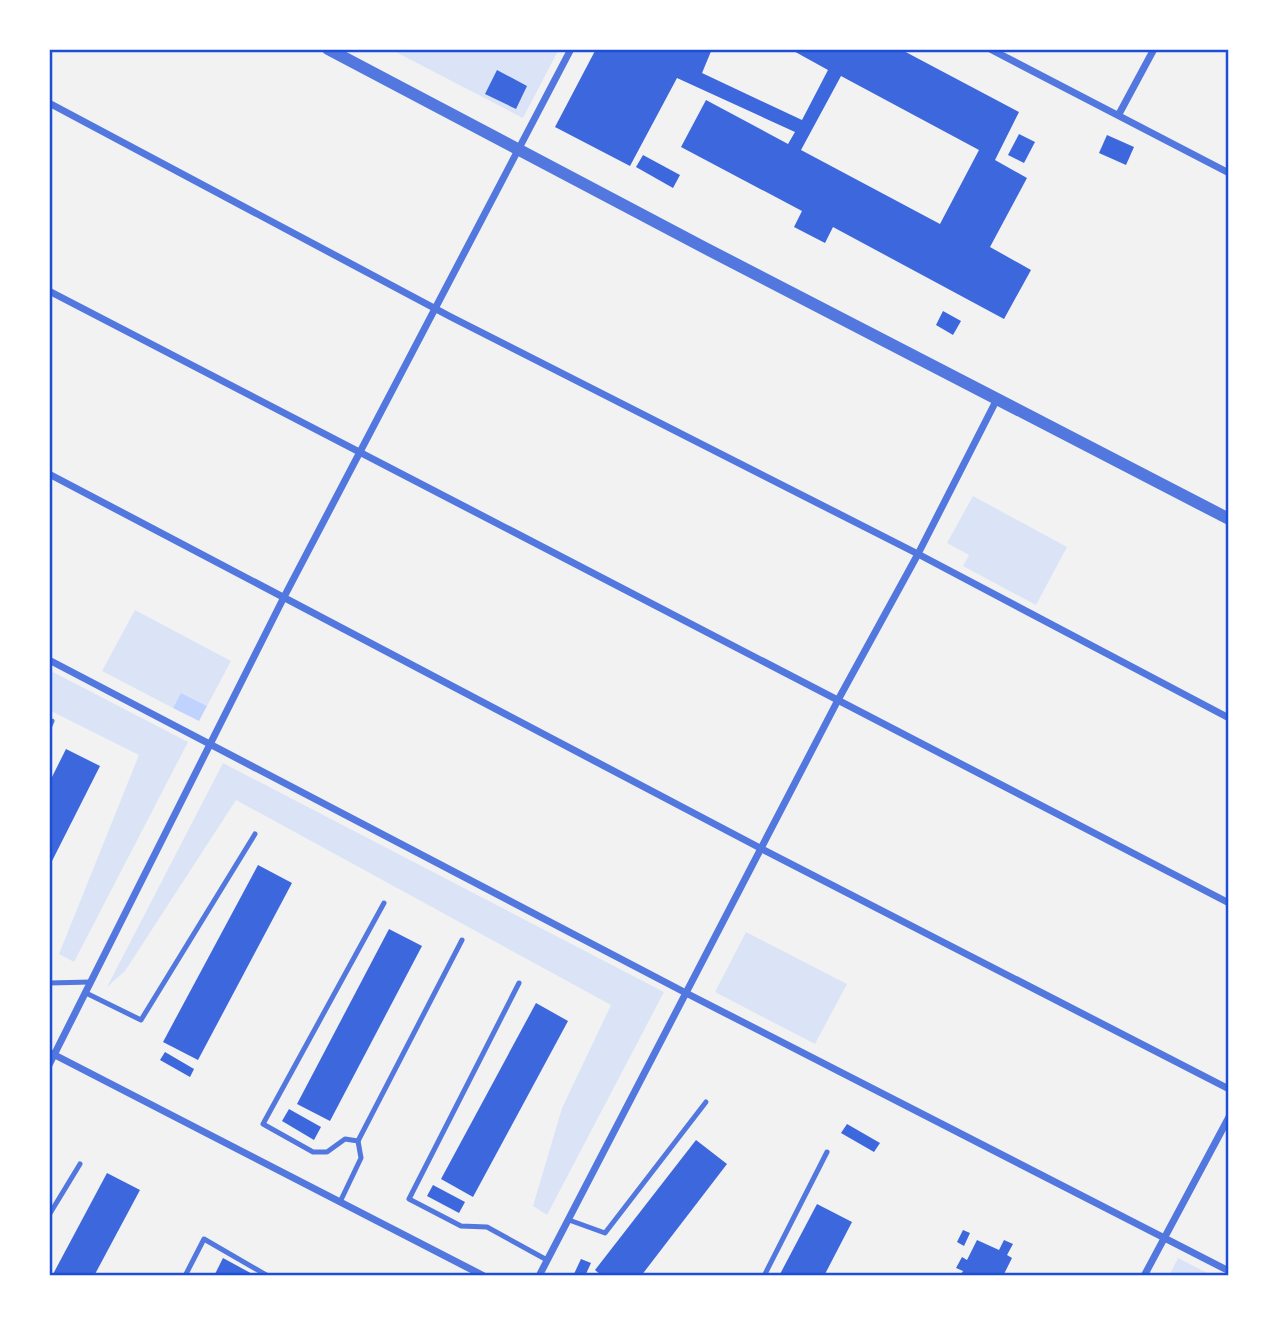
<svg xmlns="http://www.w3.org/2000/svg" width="1278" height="1325" viewBox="0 0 1278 1325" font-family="'IBM Plex Serif',serif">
	<rect width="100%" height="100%" fill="#f2f2f2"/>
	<g fill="#dbe4f7">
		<polygon points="390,49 559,49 523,118"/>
		<polygon points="973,496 1067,547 1036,605 963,566 969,555 947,543"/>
		<polygon points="135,610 231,661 207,706 181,693 173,708 102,671"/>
		<polygon points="49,670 188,742 74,962 59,954 139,755 49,710"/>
		<polygon points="223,763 664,992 547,1215 533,1206 562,1108 611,1005 236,800 125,971 107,987"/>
		<polygon points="746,932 847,984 815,1044 715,992"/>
		<polygon points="1178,1258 1213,1276 1169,1276"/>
	</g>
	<polygon fill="#bfd3fe" points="181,693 207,706 199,721 173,708"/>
	<g fill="#3d67dc" fill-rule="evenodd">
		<path d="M596 49H712L702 73 802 120 828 70 790 49H900L1019 112 995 160 1027 178 990 247 1031 270 1004 319 833 227 825 243 794 227 802 211 681 147 706 100 788 144 795 132 677 78 630 166 555 127ZM841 76 979 150 940 224 801 150Z"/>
		<polygon points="497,70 527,86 516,109 485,94"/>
		<polygon points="1019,134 1035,142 1024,163 1008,155"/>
		<polygon points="1107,135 1134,147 1126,165 1099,153"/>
		<polygon points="643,155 680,175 673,188 636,167"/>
		<polygon points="943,311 961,321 953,335 936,325"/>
		<polygon points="66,749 100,766 49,867 49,783"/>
		<polygon points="258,865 292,883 198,1060 163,1042"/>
		<polygon points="389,929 422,946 330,1121 297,1104"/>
		<polygon points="536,1003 568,1021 473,1197 441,1179"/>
		<polygon points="165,1052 194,1069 190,1077 160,1060"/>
		<polygon points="289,1109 321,1127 314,1140 282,1121"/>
		<polygon points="847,1124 880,1143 874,1152 841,1133"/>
		<polygon points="696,1140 727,1164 641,1276 602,1276 595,1270"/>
		<polygon points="107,1173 140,1190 94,1276 52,1276"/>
		<polygon points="433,1185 465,1202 459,1213 427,1196"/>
		<polygon points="817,1204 852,1222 824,1276 779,1276"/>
		<polygon points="963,1230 970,1233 964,1246 957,1242"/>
		<polygon points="977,1240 999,1250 1004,1240 1013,1244 1007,1255 1012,1258 1003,1276 960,1276 963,1271 956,1268 962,1257 967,1260"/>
		<polygon points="223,1258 256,1276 214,1276"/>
		<polygon points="581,1259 591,1263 585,1276 573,1276"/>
	</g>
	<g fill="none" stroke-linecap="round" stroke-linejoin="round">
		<g stroke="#5277de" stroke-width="5">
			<polyline points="49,728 52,721"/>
			<polyline points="49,983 91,982"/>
			<polyline points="519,983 409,1199 461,1226 487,1227 547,1260"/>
			<polyline points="86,993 141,1020 255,834"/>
			<polyline points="358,1141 462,940"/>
			<polyline points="340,1202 361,1158 358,1141 345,1139 327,1152 313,1152 263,1124 384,903"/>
			<polyline points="49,1215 80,1164"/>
			<polyline points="569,1220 605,1233 706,1102"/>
			<polyline points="185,1276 204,1239 268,1276"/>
			<polyline points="764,1276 827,1152"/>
		</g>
		<g stroke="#5277de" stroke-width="7">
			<polyline points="990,49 1229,173"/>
			<polyline points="49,103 451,317 918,554 1229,718"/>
			<polyline points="1119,114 1154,49"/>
			<polyline points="49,291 1229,903"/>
			<polyline points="49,474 762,849 1229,1089"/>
			<polyline points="49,660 686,993 1229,1271"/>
			<polyline points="49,1052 484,1276"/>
			<polyline points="49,1065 284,597 571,49"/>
			<polyline points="539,1276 838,700 918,554 997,399"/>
			<polyline points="1144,1276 1229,1117"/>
		</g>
		<polyline stroke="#5277de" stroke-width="12" points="328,49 705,248 1229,519"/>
	</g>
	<rect width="1278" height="1325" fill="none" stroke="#ffffff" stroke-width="102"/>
	<rect x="51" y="51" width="1176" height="1223" fill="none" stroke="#1d4ed8" stroke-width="2.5"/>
</svg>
